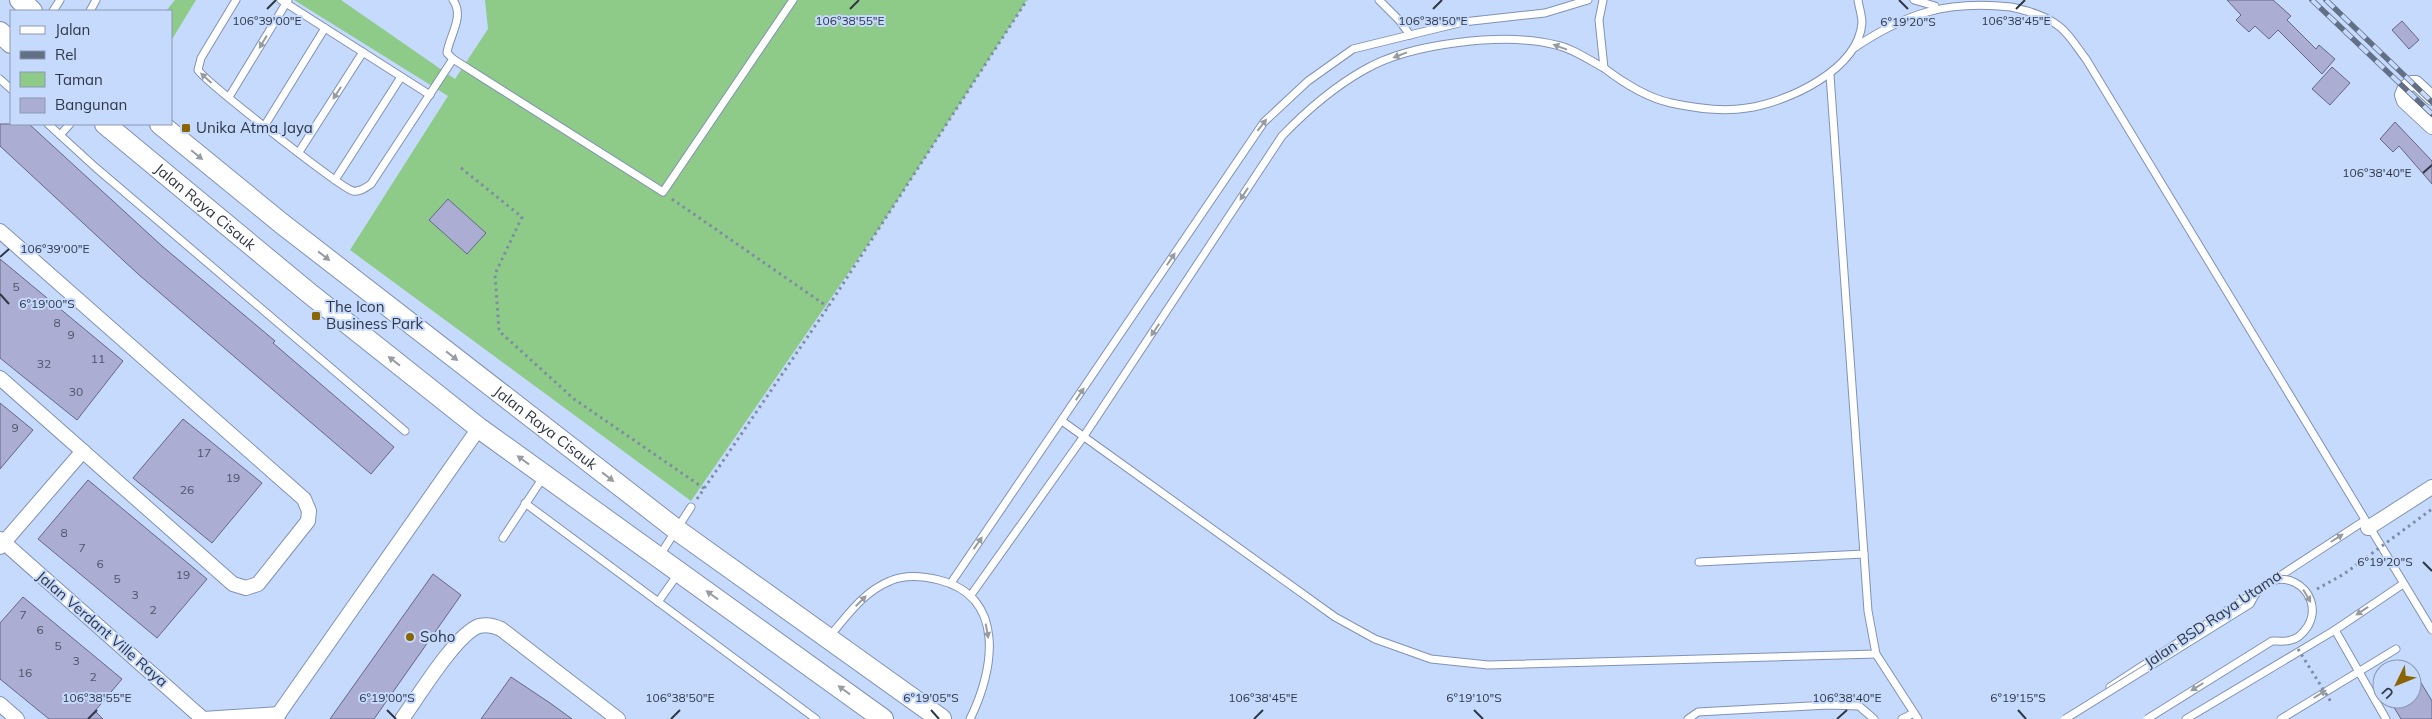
<svg xmlns="http://www.w3.org/2000/svg" width="2432" height="719" viewBox="0 0 2432 719" font-family="Mulish,sans-serif">
	<rect width="100%" height="100%" fill="#c6dafd"/>
	<g fill="#8ecb88">
		<polygon points="175,0 196,0 171,41 171,11 166,11"/>
		<polygon points="294,0 341,0 455,79 488,29 485,0 1027,0 878,230 691,501 350,250 448,96"/>
	</g>
	<g fill="#abadd3" stroke="#646688">
		<polygon points="2227,0 2273,0 2291,16 2287,20 2316,49 2319,45 2335,59 2322,74 2278,30 2269,39 2255,26 2249,32 2236,20 2241,15"/>
		<polygon points="2402,21 2419,40 2409,49 2392,30"/>
		<polygon points="2332,67 2350,83 2330,105 2312,89"/>
		<polygon points="2395,122 2432,161 2432,184 2399,146 2393,152 2380,139"/>
		<polygon points="0,124 29,124 162,246 275,341 273,343 394,447 371,474 138,274 0,146"/>
		<polygon points="448,199 486,233 467,254 429,220"/>
		<polygon points="0,259 123,361 77,420 0,358"/>
		<polygon points="0,403 33,430 0,469"/>
		<polygon points="183,419 262,483 212,543 133,478"/>
		<polygon points="88,480 207,579 157,638 38,539"/>
		<polygon points="433,574 461,595 381,709 374,719 330,719"/>
		<polygon points="23,597 122,679 95,711 103,719 49,719 0,679 0,623"/>
		<polygon points="2412,668 2432,701 2432,719 2401,719 2389,699 2412,699"/>
		<polygon points="511,677 550,703 572,719 481,719"/>
	</g>
	<g fill="none" stroke-linecap="round" stroke-linejoin="round">
		<g stroke="#8092b3" stroke-width="9">
			<g id="service">
				<path d="M236 0 201 58 198 70C207 83 341 188 353 191 360 192 365 188 371 184L453 59"/>
				<polyline points="281,0 430,95"/>
				<path d="M453 0C465 17 449 36 447 53L453 59 663 192 793 0"/>
				<polyline points="1379,0 1399,20 1410,35"/>
				<path d="M1603 0 1599 20 1604 68C1622 82 1648 98 1671 103 1694 108 1723 112 1747 108 1788 102 1858 70 1862 23 1862 16 1859 7 1858 0"/>
				<polyline points="1914,0 1935,6"/>
				<polyline points="53,11 60,0"/>
				<polyline points="90,11 96,0"/>
				<path d="M1854 48C1906 13 1947 0 2011 7 2028 11 2045 15 2060 27 2070 35 2078 49 2086 59L2432 630"/>
				<polyline points="1830,75 1868,611 1876,654 1918,719"/>
				<polyline points="0,79 11,89"/>
				<polyline points="229,97 288,0"/>
				<polyline points="48,124 95,167 405,431"/>
				<polyline points="265,125 325,28"/>
				<polyline points="60,135 70,124"/>
				<polyline points="299,152 363,52"/>
				<polyline points="335,180 401,77"/>
				<polyline points="1062,421 1335,617 1375,639 1431,659 1488,665 1876,654"/>
				<polyline points="525,503 816,719"/>
				<polyline points="503,538 544,476"/>
				<polyline points="660,555 691,507"/>
				<polyline points="1699,562 1864,554"/>
				<polyline points="951,583 1264,122 1308,81 1353,49 1463,22 1545,13 1588,0"/>
				<path d="M971 595 1084 436 1282 136C1307 110 1332 88 1364 70 1410 43 1505 32 1556 45 1572 48 1589 60 1604 68"/>
				<polyline points="658,602 678,574"/>
				<polyline points="2335,630 2386,719"/>
				<path d="M829 637C847 616 863 592 890 581 906 574 923 576 939 580 1007 597 994 671 970 719"/>
				<polyline points="2110,687 2364,521"/>
				<polyline points="1688,719 1698,712 1828,705 1859,706 1874,719"/>
				<polyline points="1902,719 1914,713"/>
				<polyline points="2186,719 2335,630 2403,584"/>
				<polyline points="2281,719 2396,649"/>
			</g>
		</g>
		<g stroke="#8092b3" stroke-width="16">
			<g id="minor">
				<polyline points="2432,98 2416,83 2411,83 2405,88 2402,95 2404,101 2432,127"/>
				<polyline points="0,231 304,499 309,511 308,521 258,584 246,588 233,584 0,378"/>
				<polyline points="2368,528 2432,487"/>
				<polyline points="0,539 203,719"/>
				<polyline points="0,547 83,451"/>
				<polyline points="0,704 17,719"/>
				<polyline points="203,719 279,714"/>
				<polyline points="275,719 479,428"/>
				<path d="M402 719C418 697 456 634 479 626 487 624 493 625 501 629L618 719"/>
			</g>
		</g>
		<g stroke="#8092b3" stroke-width="22">
			<g id="secondary">
				<polyline points="20,0 32,11"/>
				<polyline points="0,32 11,43"/>
				<path id="s1" d="M105 124 309 293 479 428 883 719"/>
				<path id="s2" d="M160 124 281 223 677 530 941 719"/>
			</g>
		</g>
		<g stroke="#7e8ca5" stroke-width="3" stroke-dasharray="2.5 4" stroke-linecap="butt">
			<polyline points="461,168 522,217 495,274 499,331 574,399 705,489"/>
			<polyline points="672,199 828,307"/>
			<polyline points="697,499 828,307 1027,0"/>
		</g>
		<use href="#service" stroke="#fff" stroke-width="7"/>
		<use href="#minor" stroke="#fff" stroke-width="14"/>
		<use href="#secondary" stroke="#fff" stroke-width="20"/>
		<g stroke="#636f85" stroke-width="5.5">
			<g id="rail">
				<polyline points="2312,0 2432,114"/>
				<polyline points="2326,0 2432,102"/>
			</g>
		</g>
		<use href="#rail" stroke="#c6dafd" stroke-width="4" stroke-dasharray="11" stroke-linecap="butt"/>
		<g stroke="#8092b3" stroke-width="9" stroke-linecap="butt">
			<path id="service-bridge" d="M2065 719 2250 604C2273 554 2328 590 2308 626 2304 632 2298 639 2291 640 2285 642 2278 641 2272 641L2147 719"/>
		</g>
		<g stroke="#7e8ca5" stroke-width="3" stroke-dasharray="2.5 4" stroke-linecap="butt">
			<polyline points="2317,589 2344,574 2432,509"/>
			<polyline points="2298,649 2331,702"/>
		</g>
		<use href="#service-bridge" stroke="#fff" stroke-width="7"/>
	</g>
	<defs><path id="oneway-solid" d="M-6-.8H1V-3.2L6.5 0L1 3.2V.8H-6Z" transform="scale(1.25)"/></defs>
	<g fill="#979ba2">
		<use href="#oneway-solid" transform="translate(263 42) rotate(121)"/>
		<use href="#oneway-solid" transform="translate(1560 47) rotate(-160)"/>
		<use href="#oneway-solid" transform="translate(1400 55) rotate(159)"/>
		<use href="#oneway-solid" transform="translate(206 78) rotate(-138)"/>
		<use href="#oneway-solid" transform="translate(337 93) rotate(123)"/>
		<use href="#oneway-solid" transform="translate(1262 125) rotate(-52)"/>
		<use href="#oneway-solid" transform="translate(197 155) rotate(39)"/>
		<use href="#oneway-solid" transform="translate(1244 194) rotate(123)"/>
		<use href="#oneway-solid" transform="translate(324 256) rotate(38)"/>
		<use href="#oneway-solid" transform="translate(1171 259) rotate(-56)"/>
		<use href="#oneway-solid" transform="translate(1155 330) rotate(124)"/>
		<use href="#oneway-solid" transform="translate(452 356) rotate(38)"/>
		<use href="#oneway-solid" transform="translate(394 361) rotate(-142)"/>
		<use href="#oneway-solid" transform="translate(1080 394) rotate(-56)"/>
		<use href="#oneway-solid" transform="translate(523 460) rotate(-144)"/>
		<use href="#oneway-solid" transform="translate(608 477) rotate(38)"/>
		<use href="#oneway-solid" transform="translate(2337 538) rotate(-32)"/>
		<use href="#oneway-solid" transform="translate(978 543) rotate(-55)"/>
		<use href="#oneway-solid" transform="translate(712 595) rotate(-144)"/>
		<use href="#oneway-solid" transform="translate(2307 596) rotate(59)"/>
		<use href="#oneway-solid" transform="translate(861 601) rotate(-45)"/>
		<use href="#oneway-solid" transform="translate(2362 611) rotate(146)"/>
		<use href="#oneway-solid" transform="translate(987 631) rotate(80)"/>
		<use href="#oneway-solid" transform="translate(2197 687) rotate(148)"/>
		<use href="#oneway-solid" transform="translate(844 690) rotate(-144)"/>
		<use href="#oneway-solid" transform="translate(2320 694) rotate(-32)"/>
	</g>
	<path fill="none" stroke="#2f3745" stroke-width="2" d="M1899 0 1908 9M267 9 276 0M850 9 859 0M1433 9 1442 0M2016 9 2025 0M2423 173 2432 165M0 257 9 249M0 294 9 304M2423 562 2432 571M387 710 396 719M931 710 939 719M1474 710 1483 719M2018 710 2026 719M88 719 97 710M671 719 680 710M1254 719 1263 710M1837 719 1847 710"/>
	<g fill="#8b6504" stroke="#c6dafd" stroke-width="2">
		<rect x="181" y="123" width="10" height="10" rx="2.5"/>
		<rect x="311" y="311" width="10" height="10" rx="2.5"/>
		<circle cx="410" cy="637" r="5"/>
	</g>
	<g text-anchor="middle" stroke-width="4" stroke-linejoin="round" paint-order="stroke">
		<g font-size="12" fill="#4e5468">
			<text x="16" y="291">5</text>
			<text x="57" y="327">8</text>
			<text x="71" y="339">9</text>
			<text x="98" y="363">11</text>
			<text x="44" y="368">32</text>
			<text x="76" y="396">30</text>
			<text x="15" y="432">9</text>
			<text x="204" y="457">17</text>
			<text x="233" y="482">19</text>
			<text x="187" y="494">26</text>
			<text x="64" y="537">8</text>
			<text x="82" y="552">7</text>
			<text x="100" y="568">6</text>
			<text x="183" y="579">19</text>
			<text x="117" y="583">5</text>
			<text x="135" y="599">3</text>
			<text x="153" y="614">2</text>
			<text x="23" y="619">7</text>
			<text x="40" y="634">6</text>
			<text x="58" y="650">5</text>
			<text x="76" y="665">3</text>
			<text x="25" y="677">16</text>
			<text x="93" y="681">2</text>
		</g>
		<g font-size="15" fill="#2f3745" stroke="#c6dafd" text-anchor="start">
			<text x="196" y="133">Unika Atma Jaya</text>
			<text x="326" y="312">The Icon<tspan x="326" dy="17">Business Park</tspan></text>
			<text x="420" y="642">Soho</text>
		</g>
		<g font-size="15" fill="#2f3745" stroke="#c6dafd">
			<text dy="5" stroke="none"><textPath href="#s1" startOffset="130">Jalan Raya Cisauk</textPath></text>
			<text dy="5" stroke="none"><textPath href="#s2" startOffset="491">Jalan Raya Cisauk</textPath></text>
			<text transform="translate(2213 619) rotate(-34)" y="5">Jalan BSD Raya Utama</text>
			<text transform="translate(102 629) rotate(41)" y="5">Jalan Verdant Ville Raya</text>
		</g>
	</g>
	<g font-size="12" text-anchor="middle" fill="#2f3745" stroke="#c6dafd" stroke-width="4" stroke-linejoin="round" paint-order="stroke">
		<text x="267" y="25">106°39'00"E</text>
		<text x="850" y="25">106°38'55"E</text>
		<text x="1433" y="25">106°38'50"E</text>
		<text x="2016" y="25">106°38'45"E</text>
		<text x="1908" y="26">6°19'20"S</text>
		<text x="2377" y="177">106°38'40"E</text>
		<text x="55" y="253">106°39'00"E</text>
		<text x="47" y="308">6°19'00"S</text>
		<text x="2385" y="566">6°19'20"S</text>
		<text x="387" y="702">6°19'00"S</text>
		<text x="931" y="702">6°19'05"S</text>
		<text x="1474" y="702">6°19'10"S</text>
		<text x="2018" y="702">6°19'15"S</text>
		<text x="97" y="702">106°38'55"E</text>
		<text x="680" y="702">106°38'50"E</text>
		<text x="1263" y="702">106°38'45"E</text>
		<text x="1847" y="702">106°38'40"E</text>
	</g>
	<rect x="10" y="10" width="162" height="115" fill="#c6dafd" stroke="#8a99b3"/>
	<rect x="20" y="26" width="25" height="8" fill="#ffffff" stroke="#8a99b3"/>
	<text x="55" y="35" font-size="15" fill="#2f3745">Jalan</text>
	<rect x="20" y="51" width="25" height="8" fill="#636f85" stroke="#8a99b3"/>
	<text x="55" y="60" font-size="15" fill="#2f3745">Rel</text>
	<rect x="20" y="72" width="25" height="15" fill="#8ecb88" stroke="#8a99b3"/>
	<text x="55" y="85" font-size="15" fill="#2f3745">Taman</text>
	<rect x="20" y="98" width="25" height="15" fill="#abadd3" stroke="#8a99b3"/>
	<text x="55" y="110" font-size="15" fill="#2f3745">Bangunan</text>
	<g transform="translate(2397 684) rotate(227)"><circle r="24" fill="#c6dafd" stroke="#8a99b3"/>
	<path d="M0-4L9 19L0 12L-9 19Z" fill="#8b6504"/>
	<text y="-8" font-size="14" font-weight="bold" text-anchor="middle" fill="#2f3745">U</text>
	</g>
</svg>
